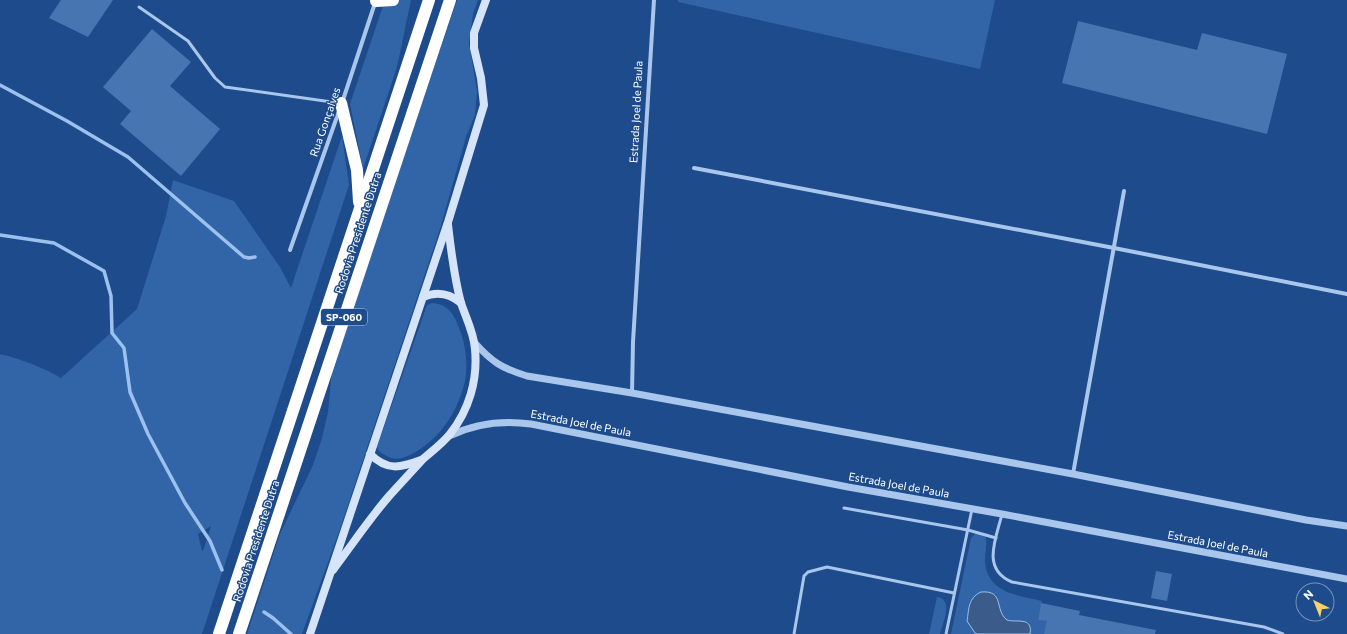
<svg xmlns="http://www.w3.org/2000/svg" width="1347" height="634" viewBox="0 0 1347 634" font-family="Commissioner,sans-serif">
	<rect width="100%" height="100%" fill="#1d4b8b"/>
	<g fill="#3165a8" fill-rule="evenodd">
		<polygon points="385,0 411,0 397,67 363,169 350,104"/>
		<polygon points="457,0 478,0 473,14 469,43 477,91 475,115 466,137 440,229 340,529 302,634 247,634 280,534 313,465 322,438 328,412 332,369"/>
		<polygon points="678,0 995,0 980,69 678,2"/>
		<path d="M342 136 349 185 202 634H0V354C21 359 42 367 61 378L137 309 166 216 173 180 234 201 280 267 291 288ZM211 526 203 551H202L198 534Z"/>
		<path d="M432 303C448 304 454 314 459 328 466 344 469 368 464 385 456 415 438 441 410 455 401 459 394 461 385 455 381 453 378 451 377 447L427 305Z"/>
		<path d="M979 533 984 536 986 538C987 546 985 553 985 561 987 593 1017 595 1042 601L1038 619 1051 622 1045 631 1044 634H951L971 538 975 534Z"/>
		<path d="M937 597C954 599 943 623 940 634H929Z"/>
	</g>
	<path fill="#3b5c8a" stroke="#9cc1ee" d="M981 592C1005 590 994 610 1007 620 1016 623 1033 616 1030 634H977L975 633 967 621C969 609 968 598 981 592Z"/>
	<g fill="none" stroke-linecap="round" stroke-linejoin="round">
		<g stroke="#9cc1ee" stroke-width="3.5">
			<polyline points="0,85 67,121 128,157 244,257 249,258 255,257"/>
			<polyline points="0,235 54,243 104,271 111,296 112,333 124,348 130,392 148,434 185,503 210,541 222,570"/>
			<polyline points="264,612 273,618 291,634"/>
		</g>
	</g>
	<g fill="#4675b2">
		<polygon points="61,0 113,0 88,37 49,18"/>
		<polygon points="1078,21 1197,50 1202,33 1287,54 1267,134 1062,83"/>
		<polygon points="152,29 191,62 170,86 220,129 181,176 120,124 131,111 103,87"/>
		<polygon points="1156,571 1172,574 1167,601 1151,598"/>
		<polygon points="1041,603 1080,611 1079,615 1156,630 1155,634 1044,634 1047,621 1038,620"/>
	</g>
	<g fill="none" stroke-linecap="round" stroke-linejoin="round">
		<g stroke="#a9c6ec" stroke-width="3">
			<polyline points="139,7 188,41 215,78 225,87 339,103"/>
			<polyline points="844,508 968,530 996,538"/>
			<path d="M1002 514C996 539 981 569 1012 582L1264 627 1283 634"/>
			<polyline points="794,634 804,576 808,572 827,567 954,593"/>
			<polyline points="946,634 972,509"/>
		</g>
		<g stroke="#a9c6ec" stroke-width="4">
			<polyline points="342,103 375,3"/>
			<polyline points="694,168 1114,248 1347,294"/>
			<polyline points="290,250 339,111"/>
			<polyline points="632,393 633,342 654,0"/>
			<polyline points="1073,474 1124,191"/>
		</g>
		<g stroke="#a9c6ec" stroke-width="7">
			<path d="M474 342C492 362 501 368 527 376L632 393 1073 474 1306 520 1347 526"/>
			<path d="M449 436C476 423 502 420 531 424L848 487 1002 514 1347 579"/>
		</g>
		<g stroke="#d5e4f9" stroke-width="8">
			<path d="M423 297C437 291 449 293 461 303"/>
			<path d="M370 454C387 471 400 468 421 460"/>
			<path d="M333 570C352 545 369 519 390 495 401 483 412 471 423 459 432 451 442 444 450 434 469 410 478 380 475 349 474 333 466 318 461 303 454 277 451 251 448 225"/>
			<polyline points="310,634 448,222 484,105 481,78 474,48 474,33 486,0"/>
		</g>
		<g stroke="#fff" stroke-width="12">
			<polyline points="376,1 393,0"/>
			<polyline points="341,103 357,170 359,202"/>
			<polyline points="219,634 429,0"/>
			<polyline points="239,634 450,0"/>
		</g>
	</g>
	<g text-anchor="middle" stroke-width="3" stroke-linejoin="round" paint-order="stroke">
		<rect fill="#1d4b8b" stroke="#bbc9dc" stroke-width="1" x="321" y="309" width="46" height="16" rx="3"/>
		<g font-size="10" font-weight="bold" fill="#fff">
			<text x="344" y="321">SP-060</text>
		</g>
		<g font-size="11" fill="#fff" stroke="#1d4b8b">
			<text transform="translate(636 112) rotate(-87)" y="4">Estrada Joel de Paula</text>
			<text transform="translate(325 122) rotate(-71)" y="4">Rua Gonçalves</text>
			<text transform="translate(358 233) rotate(-72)" y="4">Rodovia Presidente Dutra</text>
			<text transform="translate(581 423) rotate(11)" y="4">Estrada Joel de Paula</text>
			<text transform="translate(899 485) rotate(10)" y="4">Estrada Joel de Paula</text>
			<text transform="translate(256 541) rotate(-72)" y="4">Rodovia Presidente Dutra</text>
			<text transform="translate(1218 544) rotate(11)" y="4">Estrada Joel de Paula</text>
		</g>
	</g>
	<g transform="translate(1315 602) rotate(317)"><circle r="19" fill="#1d4b8b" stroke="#7793b9"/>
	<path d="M0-3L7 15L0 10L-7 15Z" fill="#fbd368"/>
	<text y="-6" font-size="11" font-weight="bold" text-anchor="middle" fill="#ffffff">N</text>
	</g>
</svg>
